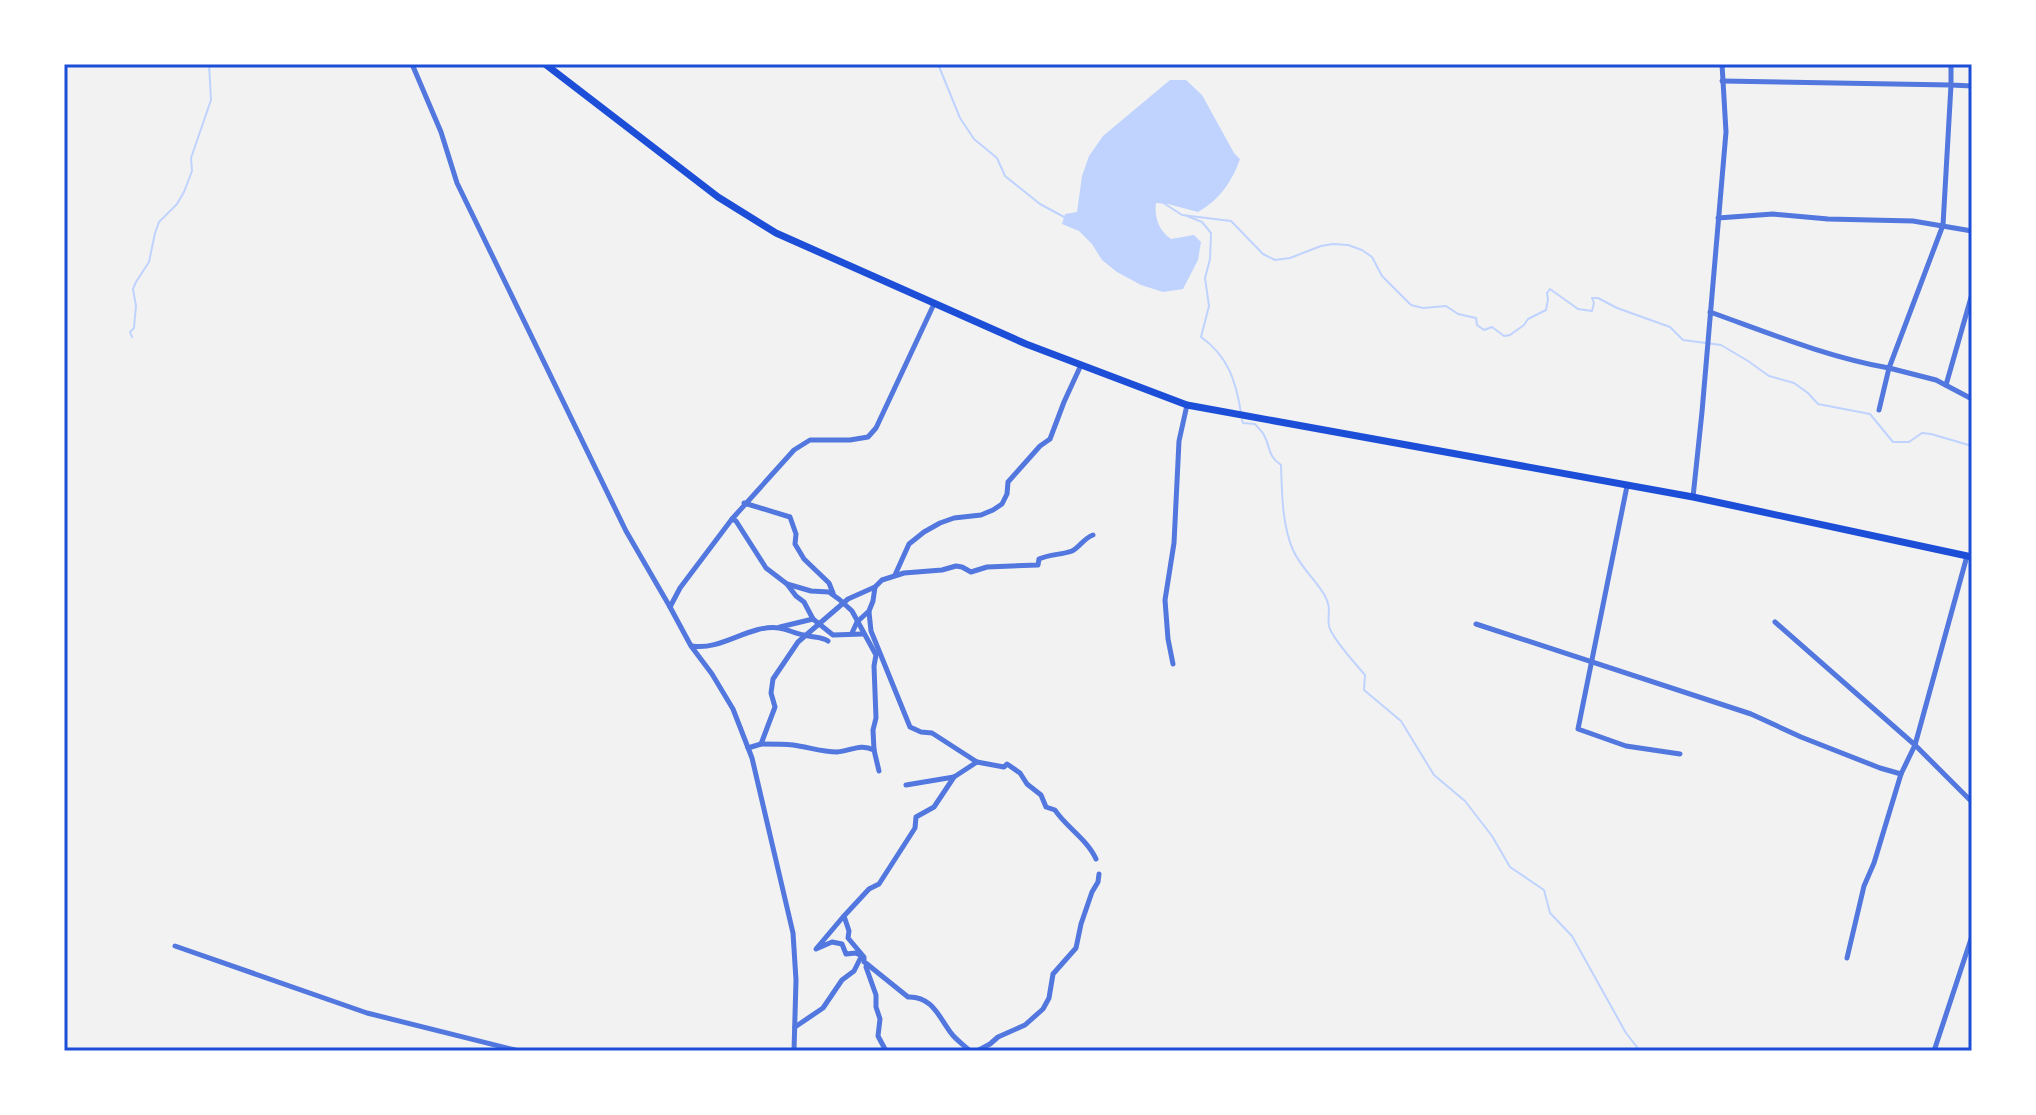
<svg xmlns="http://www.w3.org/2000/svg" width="2036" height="1115" viewBox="0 0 2036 1115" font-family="'Alegreya Sans',sans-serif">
	<rect width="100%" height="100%" fill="#f2f2f2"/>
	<path fill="#bfd3fe" d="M1170 80H1186L1202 95 1234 153 1240 159C1232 182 1219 200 1198 212L1168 204 1156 203C1154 217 1159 231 1171 239L1194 235 1201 242 1198 260 1183 289 1163 292 1141 285 1117 272 1102 260 1092 244 1079 231 1062 224 1065 214 1077 212 1082 176 1089 156 1103 136Z"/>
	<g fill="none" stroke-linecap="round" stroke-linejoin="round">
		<g stroke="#bfd3fe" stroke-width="2">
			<polyline points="938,64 960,118 974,139 997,158 1005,176 1040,204 1066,218"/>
			<polyline points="1162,202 1182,215 1231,221 1263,254 1275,260 1290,258 1321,246 1333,244 1348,245 1362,250 1372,257 1382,276 1411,305 1423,308 1446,306 1458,314 1476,318 1477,325 1484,330 1492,327 1504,336 1510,335 1524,325 1528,319 1546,310 1548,299 1547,293 1550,289 1578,309 1592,311 1594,303 1592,298 1598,298 1617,308 1670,327 1683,340 1721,345 1748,361 1769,376 1794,383 1808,393 1818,404 1870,414 1893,442 1909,442 1922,433 1931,434 1972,446"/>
			<path d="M1187 216 1202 222 1211 233 1210 259 1205 278 1209 306 1201 337C1228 356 1236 381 1241 413"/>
			<polyline points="132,337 130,332 134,328 135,316 136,306 133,289 136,282 149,262 155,233 159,222 177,204 184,192 192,171 191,158 211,100 209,64"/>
			<path d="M1242 420 1243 423 1255 424C1258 428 1262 431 1264 435 1271 448 1267 455 1281 465 1282 493 1282 525 1293 550 1301 568 1316 580 1325 596 1332 609 1327 614 1329 626 1332 639 1356 664 1365 675L1364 690 1401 721 1434 775 1465 801 1492 836 1510 867 1544 890 1550 913 1572 936 1626 1033 1640 1051"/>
		</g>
		<g stroke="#5277de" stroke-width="5">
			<polyline points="412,64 441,132 457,183 626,531 670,607"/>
			<polyline points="1951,64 1951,85 1972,86"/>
			<polyline points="1718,218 1773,214 1828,219 1913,221 1972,231"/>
			<path d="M1710 312C1769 333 1827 357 1889 368L1943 225 1951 85 1722 81"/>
			<polyline points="1946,385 1972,294"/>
			<polyline points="1879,410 1889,368 1936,380 1972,399"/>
			<polyline points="1627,486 1578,729 1626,746 1680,754"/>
			<polyline points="1693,497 1702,412 1726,132 1722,64"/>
			<polyline points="744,503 790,517 796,534 795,544 804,559 829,583 833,593"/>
			<polyline points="732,519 736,521 766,568 787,584 796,596 804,602 813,619 833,635 863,634"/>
			<polyline points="895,575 909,544 924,532 940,523 954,518 981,515 993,510 1002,504 1007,494 1008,482 1040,446 1050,439 1064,402 1081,365"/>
			<polyline points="787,584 811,591 829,592 840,600 852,611 876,655 874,666 876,718 873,730 874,750 879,771"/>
			<polyline points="869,612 871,631 910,727 921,732 932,733 977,762"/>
			<polyline points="1775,622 1915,745 1972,802"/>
			<polyline points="1476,624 1751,714 1801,737 1880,768 1901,774"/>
			<polyline points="780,627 813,619"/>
			<path d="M852 633 857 622 869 611 873 601 875 587 882 580 904 573 942 570 956 566 962 567 971 572 987 567 1038 565 1039 559C1050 554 1061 555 1072 551 1080 547 1084 538 1093 535"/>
			<path d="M692 646C722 651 749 624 779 628 787 629 796 634 804 635 813 638 821 636 828 641"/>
			<polyline points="1173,664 1168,639 1165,600 1174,543 1179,441 1187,405"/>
			<path d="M761 744C772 744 783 744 793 745 808 747 822 752 837 752 851 751 860 743 874 750"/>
			<polyline points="748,748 761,744 775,707 771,693 773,679 798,642 848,599 875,587"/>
			<path d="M906 785 954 777 977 762 1004 767 1007 764 1020 773 1027 784 1041 795 1046 807 1055 810C1065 826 1088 840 1096 859"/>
			<polyline points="843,917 816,949 832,942 842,944 846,954 856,953 860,955"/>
			<polyline points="175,946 367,1013 519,1051"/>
			<polyline points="1847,958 1864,886 1874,863 1901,774 1915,745 1967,556"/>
			<path d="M867 964 908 997C932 996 939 1017 951 1033 956 1040 964 1045 970 1051"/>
			<polyline points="795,1027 823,1008 842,980 854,971 860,959 863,958"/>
			<polyline points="794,1051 796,980 793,933 752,758 733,709 712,674 691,646 670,607 680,588 732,519 794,450 810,440 850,440 868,437 876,428 934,304"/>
			<polyline points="886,1051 878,1036 880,1019 876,1007 876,995 866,967 867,964 864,962 864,957 848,938 849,931 844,916 869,889 879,884 915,828 916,817 934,807 954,777"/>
			<polyline points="977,1051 990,1044 998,1037 1025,1025 1043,1009 1049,998 1053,974 1076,948 1081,924 1092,892 1098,882 1099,874"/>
			<polyline points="1934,1051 1972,936"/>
		</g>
		<polyline stroke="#1d4ed8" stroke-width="7" points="545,64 718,197 776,233 1026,344 1187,405 1693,497 1972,557"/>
	</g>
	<rect width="2036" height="1115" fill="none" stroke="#ffffff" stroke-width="132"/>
	<rect x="66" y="66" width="1904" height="983" fill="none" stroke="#1d4ed8" stroke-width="3"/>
</svg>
